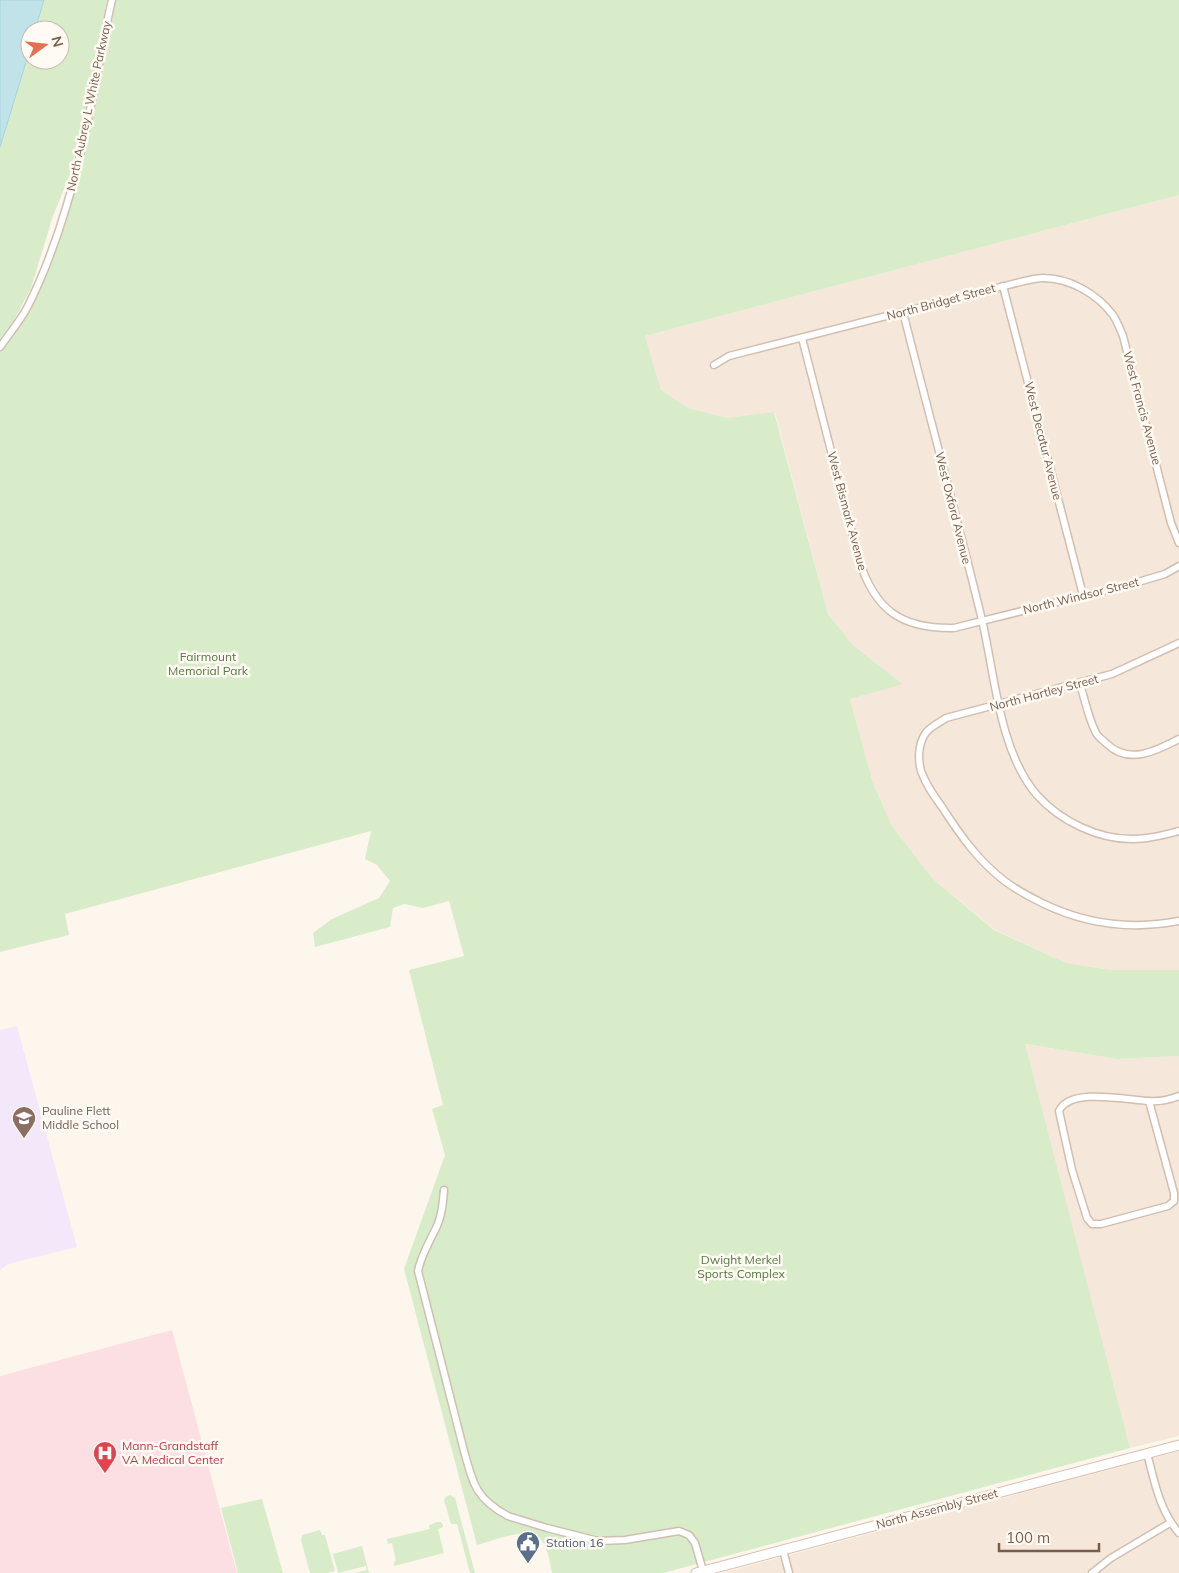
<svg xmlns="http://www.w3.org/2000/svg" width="1179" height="1573" viewBox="0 0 1179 1573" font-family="Mulish,sans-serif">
	<rect width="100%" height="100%" fill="#fdf6ec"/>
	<g fill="#f5e8da">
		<polygon points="1179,195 1179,970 1112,970 1066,963 995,930 932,878 892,826 873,783 850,699 902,683 854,646 828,614 775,413 727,418 688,408 661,390 645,336"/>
		<polygon points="1024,1044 1117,1059 1179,1056 1179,1436 1130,1448"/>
		<polygon points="1179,1451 1179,1573 722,1573"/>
	</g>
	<polygon fill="#f3e8fa" points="17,1026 77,1247 8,1264 0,1270 0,1030"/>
	<polygon fill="#fbdfe3" points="172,1330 237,1573 0,1573 0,1376"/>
	<g fill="#d8ecc9">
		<polygon points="44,0 107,0 88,100 69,177 53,216 31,288 14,320 0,339 0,147 30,49 30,60 60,60 60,30 35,30"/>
		<path d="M116 0H1179V195L645 336 661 390 688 408 727 418 774 412 828 614 854 646 903 684 850 699 873 783 892 826 932 878 994 930 1066 963 1112 970H1179V1056L1117 1059 1025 1044 1130 1448 663 1573H552C550 1564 549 1555 545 1546 535 1522 496 1540 477 1545L404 1269 445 1155 432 1109 443 1105 409 970 464 956 449 901 423 908 404 904 393 908 390 927 315 947 313 933 332 919 379 898 390 881 377 865 365 859 371 831 65 914 69 935 0 952V352L31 310 55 250 84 155Z"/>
		<polygon points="450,1495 455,1498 475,1573 470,1573 457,1524 451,1524 444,1500 446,1497"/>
		<polygon points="262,1499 283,1573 238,1573 221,1508"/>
		<polygon points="437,1522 441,1522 443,1525 443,1527 438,1529 444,1553 394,1566 394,1562 396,1561 392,1543 388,1544 387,1539 430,1529 429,1525"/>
		<polygon points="320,1530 322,1535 325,1535 335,1571 328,1573 310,1573 301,1540 302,1535"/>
		<polygon points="362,1546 369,1573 354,1573 367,1570 366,1566 338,1573 333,1554"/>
	</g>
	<polygon fill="#bfe3e8" stroke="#a5d3da" points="0,0 44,0 35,30 30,30 30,49 0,147"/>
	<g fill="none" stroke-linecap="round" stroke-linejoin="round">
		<g stroke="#d1beb0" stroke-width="9">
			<g id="street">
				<polyline points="1003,286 1083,595"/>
				<path d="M903 312C929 415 957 517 982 620 995 675 999 751 1037 795 1060 821 1099 840 1134 839 1150 839 1164 835 1179 831"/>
				<path d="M802 338 859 560C875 610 901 629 954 628L1138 582 1165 574 1179 566"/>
				<path d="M0 347C9 334 21 320 28 306 60 242 78 170 92 100 99 67 104 33 112 0"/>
				<path d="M714 365 729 356 1024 281C1030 280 1037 278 1043 278 1070 278 1097 294 1113 315 1117 321 1120 329 1123 336L1171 523 1179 543"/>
				<path d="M1179 643 1112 674 946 718C939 723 929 727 925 734 918 745 918 760 921 771 926 785 934 796 942 807 960 835 979 862 1006 882 1017 890 1030 897 1042 903 1085 924 1132 930 1179 921"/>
				<path d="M1080 684C1085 700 1088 717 1096 733 1098 737 1103 740 1107 744 1129 765 1156 751 1179 739"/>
				<path d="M1149 1101 1174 1193V1201L1168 1206 1101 1224H1092L1087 1218 1072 1170 1059 1111C1070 1087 1127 1100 1148 1101 1159 1102 1169 1100 1179 1096"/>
				<path d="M444 1190C443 1203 442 1215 437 1226 430 1241 421 1255 418 1271L464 1451C473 1484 476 1499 508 1516L547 1528 598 1541 625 1540 679 1531 689 1535 695 1543 703 1571"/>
				<path d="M1147 1453C1154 1481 1160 1511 1179 1533"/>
				<polyline points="783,1550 789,1573"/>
				<polyline points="1092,1573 1111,1558 1170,1523"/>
			</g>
		</g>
		<g stroke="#d6c0b0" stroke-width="11">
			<polyline id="secondary" points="696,1573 1179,1445"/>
		</g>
		<use href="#street" stroke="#fff" stroke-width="6"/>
		<use href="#secondary" stroke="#fff" stroke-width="9"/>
	</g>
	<defs>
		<g id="school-pin" transform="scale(1.25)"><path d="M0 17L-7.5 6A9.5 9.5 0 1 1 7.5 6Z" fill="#8d6e63" stroke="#fffaf3"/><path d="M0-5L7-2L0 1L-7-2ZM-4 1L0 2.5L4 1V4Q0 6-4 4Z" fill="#fff"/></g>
		<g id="hospital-pin" transform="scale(1.25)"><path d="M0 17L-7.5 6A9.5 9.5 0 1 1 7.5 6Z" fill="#e0444e" stroke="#fffaf3"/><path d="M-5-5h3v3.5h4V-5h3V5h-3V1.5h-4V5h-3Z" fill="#fff"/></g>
		<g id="civic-pin" transform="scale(1.25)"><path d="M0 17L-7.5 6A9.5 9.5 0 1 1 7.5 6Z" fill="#5c6f8a" stroke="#fffaf3"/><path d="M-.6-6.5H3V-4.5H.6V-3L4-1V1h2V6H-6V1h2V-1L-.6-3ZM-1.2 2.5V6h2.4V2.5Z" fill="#fff"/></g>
	</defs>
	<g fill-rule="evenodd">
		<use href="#school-pin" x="24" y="1118"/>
		<use href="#hospital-pin" x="105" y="1453"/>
		<use href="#civic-pin" x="528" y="1543"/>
	</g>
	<g text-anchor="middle" stroke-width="5" stroke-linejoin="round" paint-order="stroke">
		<g font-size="12" fill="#7a5c4d" stroke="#fffaf3">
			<text transform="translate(89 106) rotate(-78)" y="4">North Aubrey L White Parkway</text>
			<text transform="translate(941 302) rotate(-15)" y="4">North Bridget Street</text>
			<text transform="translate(1142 408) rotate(75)" y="4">West Francis Avenue</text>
			<text transform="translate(1043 441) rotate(76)" y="4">West Decatur Avenue</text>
			<text transform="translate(953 508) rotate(76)" y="4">West Oxford Avenue</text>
			<text transform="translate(847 511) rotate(75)" y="4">West Bismark Avenue</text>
			<text transform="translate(1081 596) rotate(-14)" y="4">North Windsor Street</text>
			<text transform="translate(1044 693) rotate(-15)" y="4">North Hartley Street</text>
			<text transform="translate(937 1509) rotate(-15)" y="4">North Assembly Street</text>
		</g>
		<g font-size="12" fill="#537a41" stroke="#fffaf3">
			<text x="208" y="661">Fairmount<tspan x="208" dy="14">Memorial Park</tspan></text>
			<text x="741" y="1264">Dwight Merkel<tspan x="741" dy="14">Sports Complex</tspan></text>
		</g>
		<g font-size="12" fill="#785e54" stroke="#fffaf3" text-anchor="start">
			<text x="42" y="1115">Pauline Flett<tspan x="42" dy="14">Middle School</tspan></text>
		</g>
		<g font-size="12" fill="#be3a42" stroke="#fffaf3" text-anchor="start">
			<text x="122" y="1450">Mann-Grandstaff<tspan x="122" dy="14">VA Medical Center</tspan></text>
		</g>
		<g font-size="12" fill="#4e5e75" stroke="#fffaf3" text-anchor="start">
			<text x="546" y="1547">Station 16</text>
		</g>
	</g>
	<g transform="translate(45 45) rotate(75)"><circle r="24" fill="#fffaf3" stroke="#cabbb1"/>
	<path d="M0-4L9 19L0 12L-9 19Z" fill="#e76f51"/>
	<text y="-8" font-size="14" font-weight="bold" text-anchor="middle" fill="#7a5c4d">N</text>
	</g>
	<path d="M999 1543v8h100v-8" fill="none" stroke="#7a5c4d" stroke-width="2.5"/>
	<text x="1006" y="1543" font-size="15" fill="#7a5c4d" stroke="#fffaf3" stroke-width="4" paint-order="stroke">100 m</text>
</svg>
